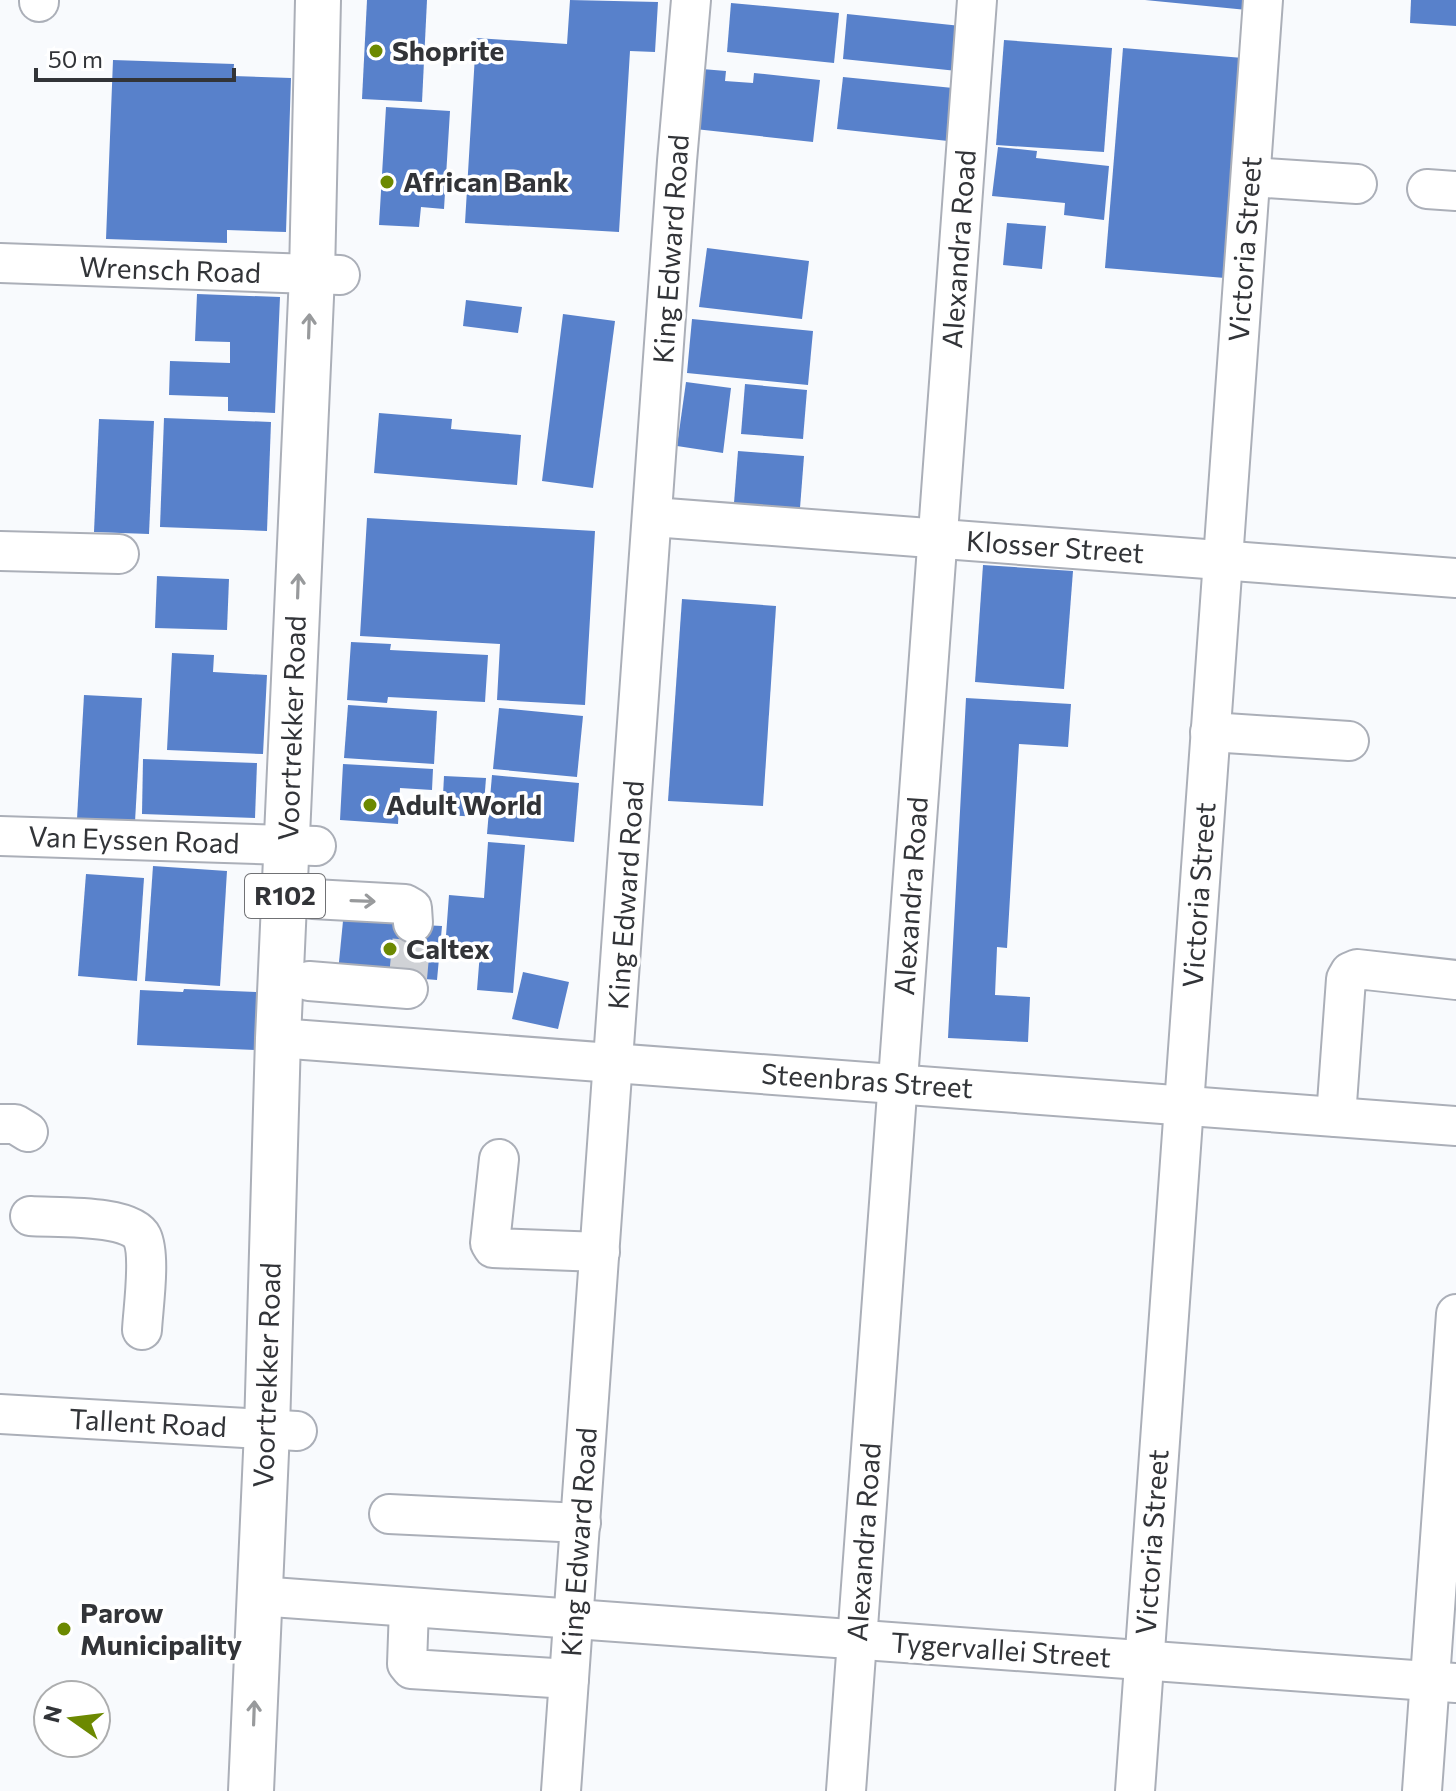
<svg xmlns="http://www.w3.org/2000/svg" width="1456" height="1791" viewBox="0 0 1456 1791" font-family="Commissioner,sans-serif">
	<rect width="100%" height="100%" fill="#f8fafd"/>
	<g fill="#5881cb">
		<polygon points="367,0 427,0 422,102 362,99"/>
		<polygon points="570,0 658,2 655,52 630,51 619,232 465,223 476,38 567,44"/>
		<polygon points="1145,0 1248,0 1247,10"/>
		<polygon points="1411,0 1456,0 1456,26 1410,23"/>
		<polygon points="731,3 839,13 834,63 727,52"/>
		<polygon points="847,14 961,26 957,71 843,59"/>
		<polygon points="1004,40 1112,48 1104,152 996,145"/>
		<polygon points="1123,48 1243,58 1225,278 1105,268"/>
		<polygon points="113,60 234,64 233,76 291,78 286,232 227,230 227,243 106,239"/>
		<polygon points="702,69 726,71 725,81 753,83 754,73 820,80 813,142 695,129"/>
		<polygon points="843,77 953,88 948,141 837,129"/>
		<polygon points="386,107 450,111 444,209 421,207 419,227 379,225"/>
		<polygon points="998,147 1037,151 1036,158 1109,166 1104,220 1064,215 1065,203 992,196"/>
		<polygon points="1007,223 1046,226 1042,269 1003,265"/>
		<polygon points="707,248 809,261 802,319 699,307"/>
		<polygon points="197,294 280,297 275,413 228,411 228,397 169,395 170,361 230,363 230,342 195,341"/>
		<polygon points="466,300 522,307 518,333 463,326"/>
		<polygon points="563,314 615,321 593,488 542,481"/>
		<polygon points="692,319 813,331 808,385 687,373"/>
		<polygon points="686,382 731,388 723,453 677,446"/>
		<polygon points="745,384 807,390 803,439 741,434"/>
		<polygon points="379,413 452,419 451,429 521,435 517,485 374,473"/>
		<polygon points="164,418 271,422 267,531 160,527"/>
		<polygon points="99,419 154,421 149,534 94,532"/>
		<polygon points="738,451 804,456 800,508 734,503"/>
		<polygon points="367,518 595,531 585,705 497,700 500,644 360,636"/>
		<polygon points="983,565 1073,571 1064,689 975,682"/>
		<polygon points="157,576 229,579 227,630 155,628"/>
		<polygon points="682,599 776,606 763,806 668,801"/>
		<polygon points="351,642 391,644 390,650 488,655 485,702 388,697 387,703 347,700"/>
		<polygon points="172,653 214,655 213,672 267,675 263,754 167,750"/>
		<polygon points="84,695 142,698 135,822 77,819"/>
		<polygon points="966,698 1071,704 1068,747 1019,744 1007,948 997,947 995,995 1030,997 1028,1042 948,1038"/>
		<polygon points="348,705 437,711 434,764 344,758"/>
		<polygon points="499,708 583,716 577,777 493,769"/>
		<polygon points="143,759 257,763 255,818 142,814"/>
		<polygon points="343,764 433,769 432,790 400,788 398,824 340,820"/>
		<polygon points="492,775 579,783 574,842 487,834"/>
		<polygon points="444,776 486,778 483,817 442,815"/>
		<polygon points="488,842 525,845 513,993 477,990 480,952 445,949 449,895 484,898"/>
		<polygon points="153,866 227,871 220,986 145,981"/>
		<polygon points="86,874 144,878 137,981 78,976"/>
		<polygon points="343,921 442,926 437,980 338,972"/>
		<polygon points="523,972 569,982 558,1029 512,1019"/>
		<polygon points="184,989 257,992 255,1050 137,1045 140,990 183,992"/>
	</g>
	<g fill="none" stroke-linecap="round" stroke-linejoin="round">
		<polyline stroke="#d0d2d6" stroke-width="38" stroke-dasharray="38 19" stroke-linecap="butt" points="408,978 413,923"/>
		<g stroke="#abafb8" stroke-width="42">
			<g id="minor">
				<polyline points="39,0 39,2"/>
				<polyline points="1251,177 1357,184"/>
				<polyline points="1427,189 1456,191"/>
				<polyline points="0,263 340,275"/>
				<polyline points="653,517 1456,578"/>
				<polyline points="0,551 119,554"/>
				<polyline points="1210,732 1349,741"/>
				<polyline points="0,836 316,846"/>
				<polyline points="313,899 405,904 412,908 413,923"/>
				<polyline points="309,981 408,989"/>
				<polyline points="278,1038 1456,1126"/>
				<polyline points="1336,1117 1346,979 1350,972 1357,969 1456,980"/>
				<polyline points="0,1124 15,1124 28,1132"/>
				<polyline points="499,1159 490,1243 493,1248 600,1252"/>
				<path d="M30 1216C55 1218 131 1214 142 1237 151 1256 143 1309 142 1330"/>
				<polyline points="0,1414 297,1431"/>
				<polyline points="389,1514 581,1523"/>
				<polyline points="258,1596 1456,1683"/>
				<polyline points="409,1608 407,1664 411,1669 569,1679"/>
				<polyline points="561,1791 677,161 691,0"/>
				<polyline points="846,1791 977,0"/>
				<polyline points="1135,1791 1263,0"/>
				<polyline points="1422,1791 1456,1314"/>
			</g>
		</g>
		<g stroke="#abafb8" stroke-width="48">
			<polyline id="major" points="251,1791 267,1430 278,1038 312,275 318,0"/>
		</g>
		<use href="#minor" stroke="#fff" stroke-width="38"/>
		<use href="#major" stroke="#fff" stroke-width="44"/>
	</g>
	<defs><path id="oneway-shaft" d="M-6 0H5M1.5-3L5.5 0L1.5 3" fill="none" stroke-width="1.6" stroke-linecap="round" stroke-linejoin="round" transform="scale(2)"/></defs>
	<g stroke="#989a9c">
		<use href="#oneway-shaft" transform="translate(309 326) rotate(-88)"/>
		<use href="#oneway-shaft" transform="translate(298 586) rotate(-88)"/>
		<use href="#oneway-shaft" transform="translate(363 901) rotate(2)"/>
		<use href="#oneway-shaft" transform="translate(254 1713) rotate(-88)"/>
	</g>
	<g fill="#6c8901" stroke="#fff" stroke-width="3">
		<circle cx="376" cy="51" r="8"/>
		<circle cx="387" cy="182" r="8"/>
		<circle cx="370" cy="805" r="8"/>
		<circle cx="390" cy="949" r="8"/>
		<circle cx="64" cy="1629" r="8"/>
	</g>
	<g text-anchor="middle" stroke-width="7" stroke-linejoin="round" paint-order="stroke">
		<rect fill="#fff" stroke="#707174" stroke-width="2" x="245" y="874" width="80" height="44" rx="6"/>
		<g font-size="26" font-weight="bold" fill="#323438">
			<text x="285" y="905">R102</text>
		</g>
		<g font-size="28" font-weight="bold" fill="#323438" stroke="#fff" text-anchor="start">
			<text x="392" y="61">Shoprite</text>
			<text x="403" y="192">African Bank</text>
			<text x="386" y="815">Adult World</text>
			<text x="406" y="959">Caltex</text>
			<text x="80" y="1623">Parow<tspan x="80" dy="32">Municipality</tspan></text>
		</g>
		<g font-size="28" fill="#323438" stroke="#fff">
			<text transform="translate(671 249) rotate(-86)" y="10">King Edward Road</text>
			<text transform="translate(959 249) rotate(-86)" y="10">Alexandra Road</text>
			<text transform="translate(1245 249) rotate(-86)" y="10">Victoria Street</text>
			<text transform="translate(170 270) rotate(2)" y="10">Wrensch Road</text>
			<text transform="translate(1055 547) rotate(4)" y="10">Klosser Street</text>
			<text transform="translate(292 728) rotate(-88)" y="10">Voortrekker Road</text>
			<text transform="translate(134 840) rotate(2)" y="10">Van Eyssen Road</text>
			<text transform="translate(626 895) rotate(-86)" y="10">King Edward Road</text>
			<text transform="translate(1199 895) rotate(-86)" y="10">Victoria Street</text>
			<text transform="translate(911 896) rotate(-86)" y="10">Alexandra Road</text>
			<text transform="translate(867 1081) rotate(4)" y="10">Steenbras Street</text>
			<text transform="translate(267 1375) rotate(-88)" y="10">Voortrekker Road</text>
			<text transform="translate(148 1423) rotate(3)" y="10">Tallent Road</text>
			<text transform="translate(579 1542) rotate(-86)" y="10">King Edward Road</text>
			<text transform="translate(864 1542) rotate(-86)" y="10">Alexandra Road</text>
			<text transform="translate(1152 1542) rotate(-86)" y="10">Victoria Street</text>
			<text transform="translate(1001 1650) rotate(4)" y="10">Tygervallei Street</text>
		</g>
	</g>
	<g transform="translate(72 1719) rotate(284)"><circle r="38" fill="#ffffff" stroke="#adaeaf" stroke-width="2"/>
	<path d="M0-6L14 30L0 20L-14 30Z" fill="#6c8901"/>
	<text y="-12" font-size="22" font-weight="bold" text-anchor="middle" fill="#323438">N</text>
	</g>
	<path d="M36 68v12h198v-12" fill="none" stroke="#323438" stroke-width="4"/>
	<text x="48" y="68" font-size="24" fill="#323438" stroke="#ffffff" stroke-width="6" paint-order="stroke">50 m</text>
</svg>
